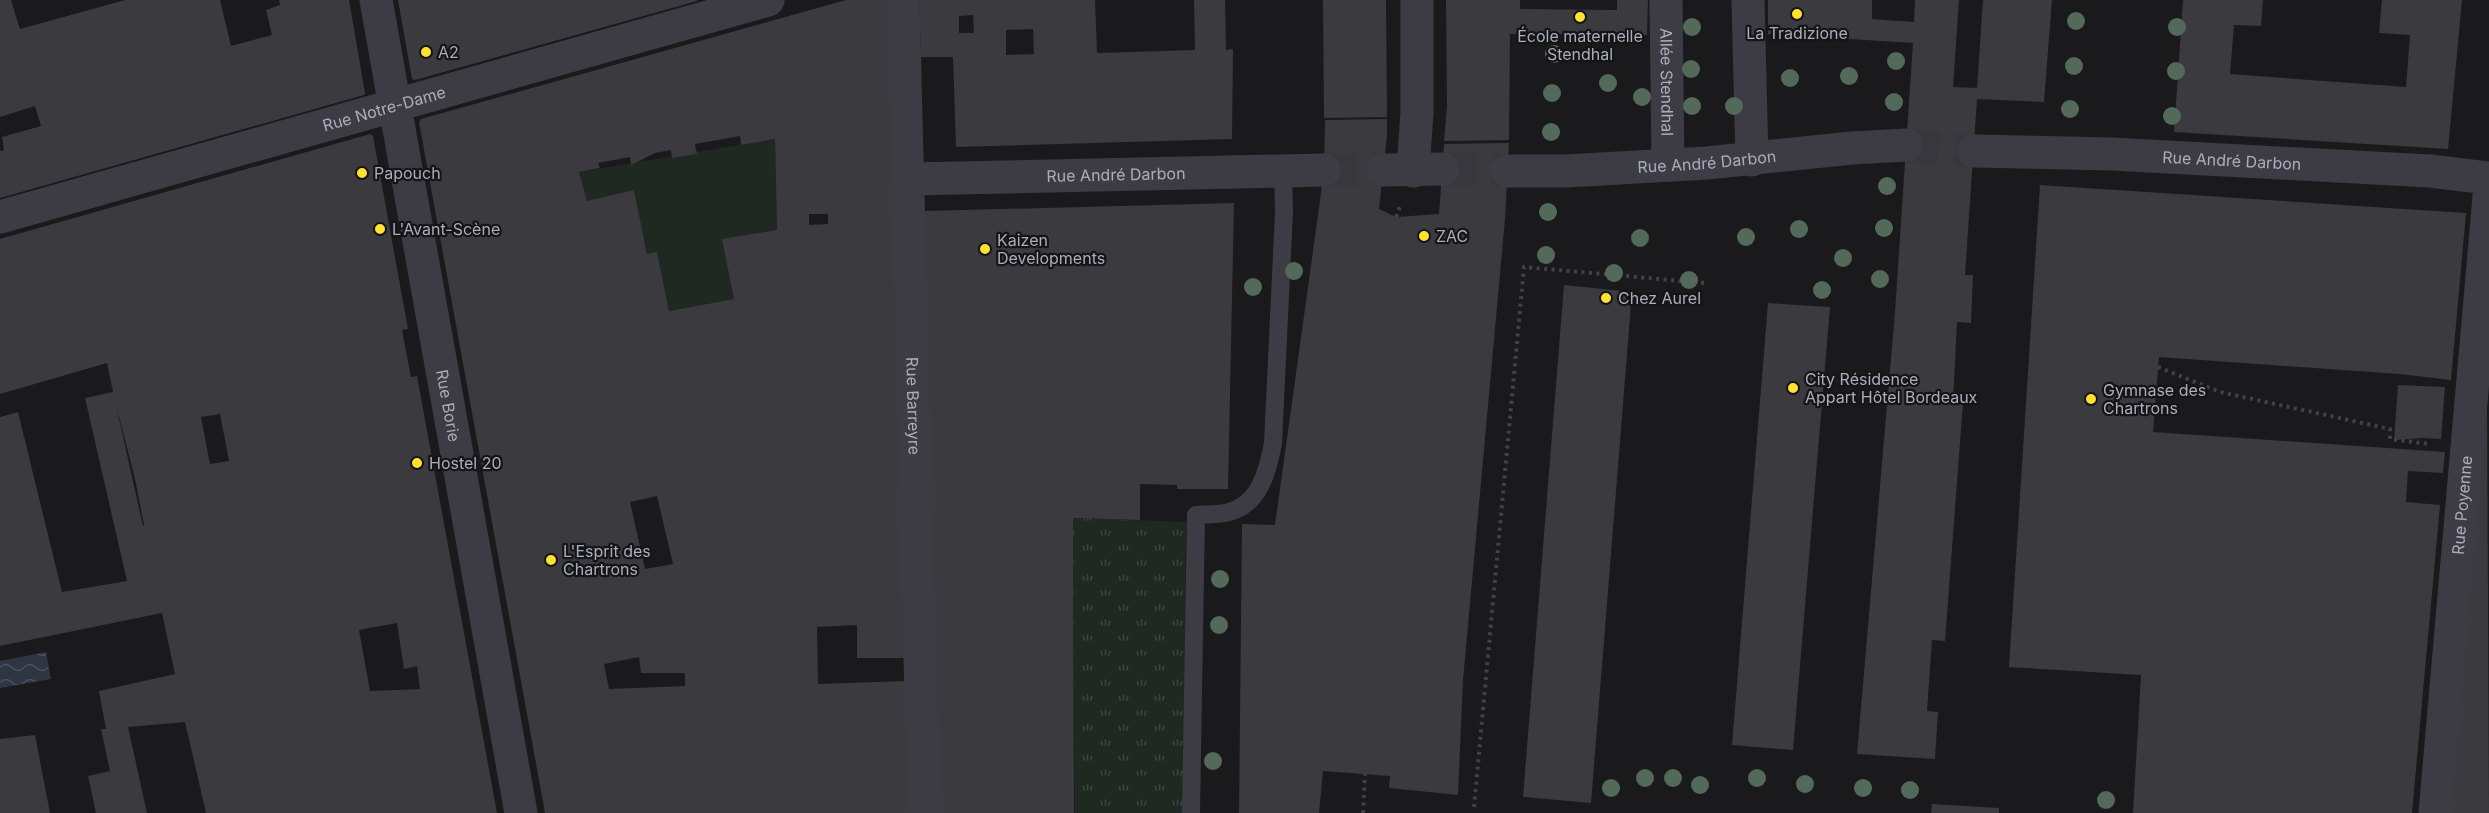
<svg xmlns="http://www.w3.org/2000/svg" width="2489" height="813" viewBox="0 0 2489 813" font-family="Inter,sans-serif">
	<defs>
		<pattern id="grass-tufts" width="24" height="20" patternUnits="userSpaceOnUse" patternTransform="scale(1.5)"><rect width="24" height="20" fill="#1f2922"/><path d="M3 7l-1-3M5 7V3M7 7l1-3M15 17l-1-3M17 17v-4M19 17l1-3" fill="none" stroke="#3d4540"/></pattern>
		<pattern id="water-waves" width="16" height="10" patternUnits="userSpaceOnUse" patternTransform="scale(1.5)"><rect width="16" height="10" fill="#2e3543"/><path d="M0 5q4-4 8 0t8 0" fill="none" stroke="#4a505c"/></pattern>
	</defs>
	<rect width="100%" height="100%" fill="#1a1a1d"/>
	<polygon fill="url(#grass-tufts)" points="1073,518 1186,522 1183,813 1075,813"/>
	<polygon fill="#1f2922" points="775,139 777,230 734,299 669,311 657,253 647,254 634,191 587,201 579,172"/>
	<polygon fill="url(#water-waves)" points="46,652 51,679 0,688 0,661"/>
	<g fill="#3a3a3f" fill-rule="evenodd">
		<polygon points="0,0 11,0 20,29 125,0 220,0 231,46 272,35 266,10 280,5 279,0 349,0 365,93 364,95 0,198 0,151 4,150 2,137 41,126 35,106 0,117"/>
		<polygon points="398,0 697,0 697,1 415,80 412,79"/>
		<path d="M846 0H890L906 658H857V625L817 627 818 684 906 681 909 813H545L419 122 421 119ZM740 136 741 145 775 139 777 230 722 239 734 299 669 311 657 252 647 254 634 190 587 201 579 172 600 168 598 163 630 157 631 165 655 153 671 150 672 158 697 154 695 144ZM809 214H828V224L809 225ZM657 496 673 564 645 569 630 502ZM639 657 641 673H685V686L609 689 604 664Z"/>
		<path d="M919 0H1095L1097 53 1195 50 1194 0H1225L1226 50 1233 49 1232 139 956 147 953 57H921ZM973 15 974 33H959V16ZM1033 29 1034 54 1006 55V30Z"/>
		<polygon points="1323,0 1386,0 1387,117 1324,118"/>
		<polygon points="1446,0 1520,0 1520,9 1617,10 1617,0 1648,0 1647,35 1510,34 1509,140 1444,141 1447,106"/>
		<polygon points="1768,0 1872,0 1872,19 1914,22 1915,0 1959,0 1953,87 1977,88 1983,0 2052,0 2044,102 1977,99 1965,275 1973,275 1971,323 1957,322 1953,402 1963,403 1945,641 1932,640 1927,711 1938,712 1935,759 1857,754 1895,312 1913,43 1768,34"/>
		<polygon points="2183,0 2263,0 2261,26 2234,25 2230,74 2406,87 2410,35 2379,33 2382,0 2462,0 2448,149 2174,132"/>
		<polygon points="1387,119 1387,135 1379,209 1396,217 1439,214 1444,144 1509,143 1505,219 1463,680 1458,795 1389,788 1390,776 1323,771 1319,813 1239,813 1242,524 1275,525 1318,215 1324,170 1325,120"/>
		<path d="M370 134 373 136 408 329 402 330 411 377 417 376 497 813H206L185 722 128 727 147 813H96L88 776 110 771 101 729H106L99 691 175 674 162 613 0 646V417L18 412 62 592 127 581 85 398 113 392 107 363 0 394V239ZM116 405 135 479 144 525 143 526ZM220 414 229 461 210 464 201 417ZM397 623 404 669 417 666 420 689 370 691 359 630Z"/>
		<polygon points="2040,185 2466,213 2451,380 2399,374 2159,357 2153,432 2445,452 2443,473 2408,471 2406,502 2440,505 2412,813 2133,813 2141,675 2009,667"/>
		<polygon points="1234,203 1228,489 1177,489 1177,485 1140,484 1140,520 1073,518 1074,813 939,813 924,211"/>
		<polygon points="1564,285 1632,292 1591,803 1523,797"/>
		<polygon points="1768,303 1830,307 1793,750 1732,745"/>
		<polygon points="2398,385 2445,387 2441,439 2423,438 2394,440"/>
		<polygon points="2487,392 2489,813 2448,813"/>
		<polygon points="35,735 50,813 0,813 0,739"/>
		<polygon points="1932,804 1999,808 1999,813 1931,813"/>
	</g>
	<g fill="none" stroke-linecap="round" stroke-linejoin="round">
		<g stroke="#37373d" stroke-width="33" stroke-dasharray="33 16" stroke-linecap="butt">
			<polyline points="1906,145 1974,151"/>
			<polyline points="1443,169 1507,171"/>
			<polyline points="1324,170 1383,170"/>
		</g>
		<g stroke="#404149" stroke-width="4" stroke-dasharray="3 4.5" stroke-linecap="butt">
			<polyline points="1396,217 1400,206"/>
			<polyline points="2158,367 2220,392 2390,429 2390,439 2429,444"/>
			<polyline points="1474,807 1524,267 1704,283"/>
			<polyline points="1363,813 1365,774"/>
		</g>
		<path stroke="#3d3c44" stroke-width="18" d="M1191 813 1196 515C1207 514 1219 515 1229 512 1260 504 1268 470 1273 443L1284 212 1283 171"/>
		<g stroke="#3d3c44" stroke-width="33">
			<path id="s1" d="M376 0 521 813"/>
			<path id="s2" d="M903 0 924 813"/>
			<path id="s3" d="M1666 0 1668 165"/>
			<polyline points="1748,0 1752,160"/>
			<path id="s4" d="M1974 151 2112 154 2430 171 2489 178"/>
			<polyline points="1383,170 1443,169"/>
			<polyline points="1413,171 1417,112 1417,0"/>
			<path id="s5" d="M1507 171H1566L1707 163 1852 148 1906 145"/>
			<path id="s6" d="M909 179 1324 170"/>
			<path id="s7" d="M0 217 768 0"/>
			<path id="s8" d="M2435 813 2489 197"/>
		</g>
	</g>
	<g fill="#53695a">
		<circle cx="2076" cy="21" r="9"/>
		<circle cx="1692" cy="27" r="9"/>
		<circle cx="2177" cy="27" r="9"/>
		<circle cx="1554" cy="54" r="9"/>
		<circle cx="1896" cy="61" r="9"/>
		<circle cx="2074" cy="66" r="9"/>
		<circle cx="1691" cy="69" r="9"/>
		<circle cx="2176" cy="71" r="9"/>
		<circle cx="1849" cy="76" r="9"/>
		<circle cx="1790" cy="78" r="9"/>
		<circle cx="1608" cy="83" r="9"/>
		<circle cx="1552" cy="93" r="9"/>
		<circle cx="1642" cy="97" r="9"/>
		<circle cx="1894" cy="102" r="9"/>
		<circle cx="1692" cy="106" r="9"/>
		<circle cx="1734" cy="106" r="9"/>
		<circle cx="2070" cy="109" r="9"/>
		<circle cx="2172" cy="116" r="9"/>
		<circle cx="1551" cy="132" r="9"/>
		<circle cx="1887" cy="186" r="9"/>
		<circle cx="1548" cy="212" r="9"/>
		<circle cx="1884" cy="228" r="9"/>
		<circle cx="1799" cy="229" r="9"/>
		<circle cx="1746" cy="237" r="9"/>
		<circle cx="1640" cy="238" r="9"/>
		<circle cx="1546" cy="255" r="9"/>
		<circle cx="1843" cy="258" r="9"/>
		<circle cx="1294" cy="271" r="9"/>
		<circle cx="1614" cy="273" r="9"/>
		<circle cx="1880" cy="279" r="9"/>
		<circle cx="1689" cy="280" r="9"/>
		<circle cx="1253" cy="287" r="9"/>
		<circle cx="1822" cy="290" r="9"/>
		<circle cx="1220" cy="579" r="9"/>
		<circle cx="1219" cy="625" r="9"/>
		<circle cx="1213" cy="761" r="9"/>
		<circle cx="1645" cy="778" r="9"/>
		<circle cx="1673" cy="778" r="9"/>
		<circle cx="1757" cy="778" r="9"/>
		<circle cx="1805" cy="784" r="9"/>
		<circle cx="1700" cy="785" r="9"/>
		<circle cx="1611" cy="788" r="9"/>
		<circle cx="1863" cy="788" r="9"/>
		<circle cx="1910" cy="790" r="9"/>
		<circle cx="2106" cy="800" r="9"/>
	</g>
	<g fill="#ffe130" stroke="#151518" stroke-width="2">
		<circle cx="1797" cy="14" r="6"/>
		<circle cx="1580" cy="17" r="6"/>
		<circle cx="426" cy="52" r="6"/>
		<circle cx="362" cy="173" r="6"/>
		<circle cx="380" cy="229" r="6"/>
		<circle cx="1424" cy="236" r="6"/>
		<circle cx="985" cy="249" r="6"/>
		<circle cx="1606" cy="298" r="6"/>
		<circle cx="1793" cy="388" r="6"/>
		<circle cx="2091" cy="399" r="6"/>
		<circle cx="417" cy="463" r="6"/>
		<circle cx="551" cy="560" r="6"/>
	</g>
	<g text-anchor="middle" stroke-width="4.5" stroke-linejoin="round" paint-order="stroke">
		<g font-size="16" fill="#abadbd" stroke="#151518" text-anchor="start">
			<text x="1797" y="39" text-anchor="middle">La Tradizione</text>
			<text x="1580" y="42" text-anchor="middle">École maternelle<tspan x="1580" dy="18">Stendhal</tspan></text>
			<text x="438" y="58">A2</text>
			<text x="374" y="179">Papouch</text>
			<text x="392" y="235">L'Avant-Scène</text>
			<text x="1436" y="242">ZAC</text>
			<text x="997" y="246">Kaizen<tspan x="997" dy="18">Developments</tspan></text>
			<text x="1618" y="304">Chez Aurel</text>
			<text x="1805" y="385">City Résidence<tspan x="1805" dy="18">Appart Hôtel Bordeaux</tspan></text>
			<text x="2103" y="396">Gymnase des<tspan x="2103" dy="18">Chartrons</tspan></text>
			<text x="429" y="469">Hostel 20</text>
			<text x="563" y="557">L'Esprit des<tspan x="563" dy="18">Chartrons</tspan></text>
		</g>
		<g font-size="16" fill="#abadbd" stroke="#151518">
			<text dy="6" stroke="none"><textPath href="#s3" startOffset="82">Allée Stendhal</textPath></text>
			<text dy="6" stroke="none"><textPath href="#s7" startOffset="399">Rue Notre-Dame</textPath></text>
			<text dy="6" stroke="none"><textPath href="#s4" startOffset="258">Rue André Darbon</textPath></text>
			<text dy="6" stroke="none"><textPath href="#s5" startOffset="200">Rue André Darbon</textPath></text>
			<text dy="6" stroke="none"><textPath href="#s6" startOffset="207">Rue André Darbon</textPath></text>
			<text dy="6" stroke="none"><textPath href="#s2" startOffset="406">Rue Barreyre</textPath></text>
			<text dy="6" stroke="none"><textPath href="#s1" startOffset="412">Rue Borie</textPath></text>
			<text dy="6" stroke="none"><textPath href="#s8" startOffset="309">Rue Poyenne</textPath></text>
		</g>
	</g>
</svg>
